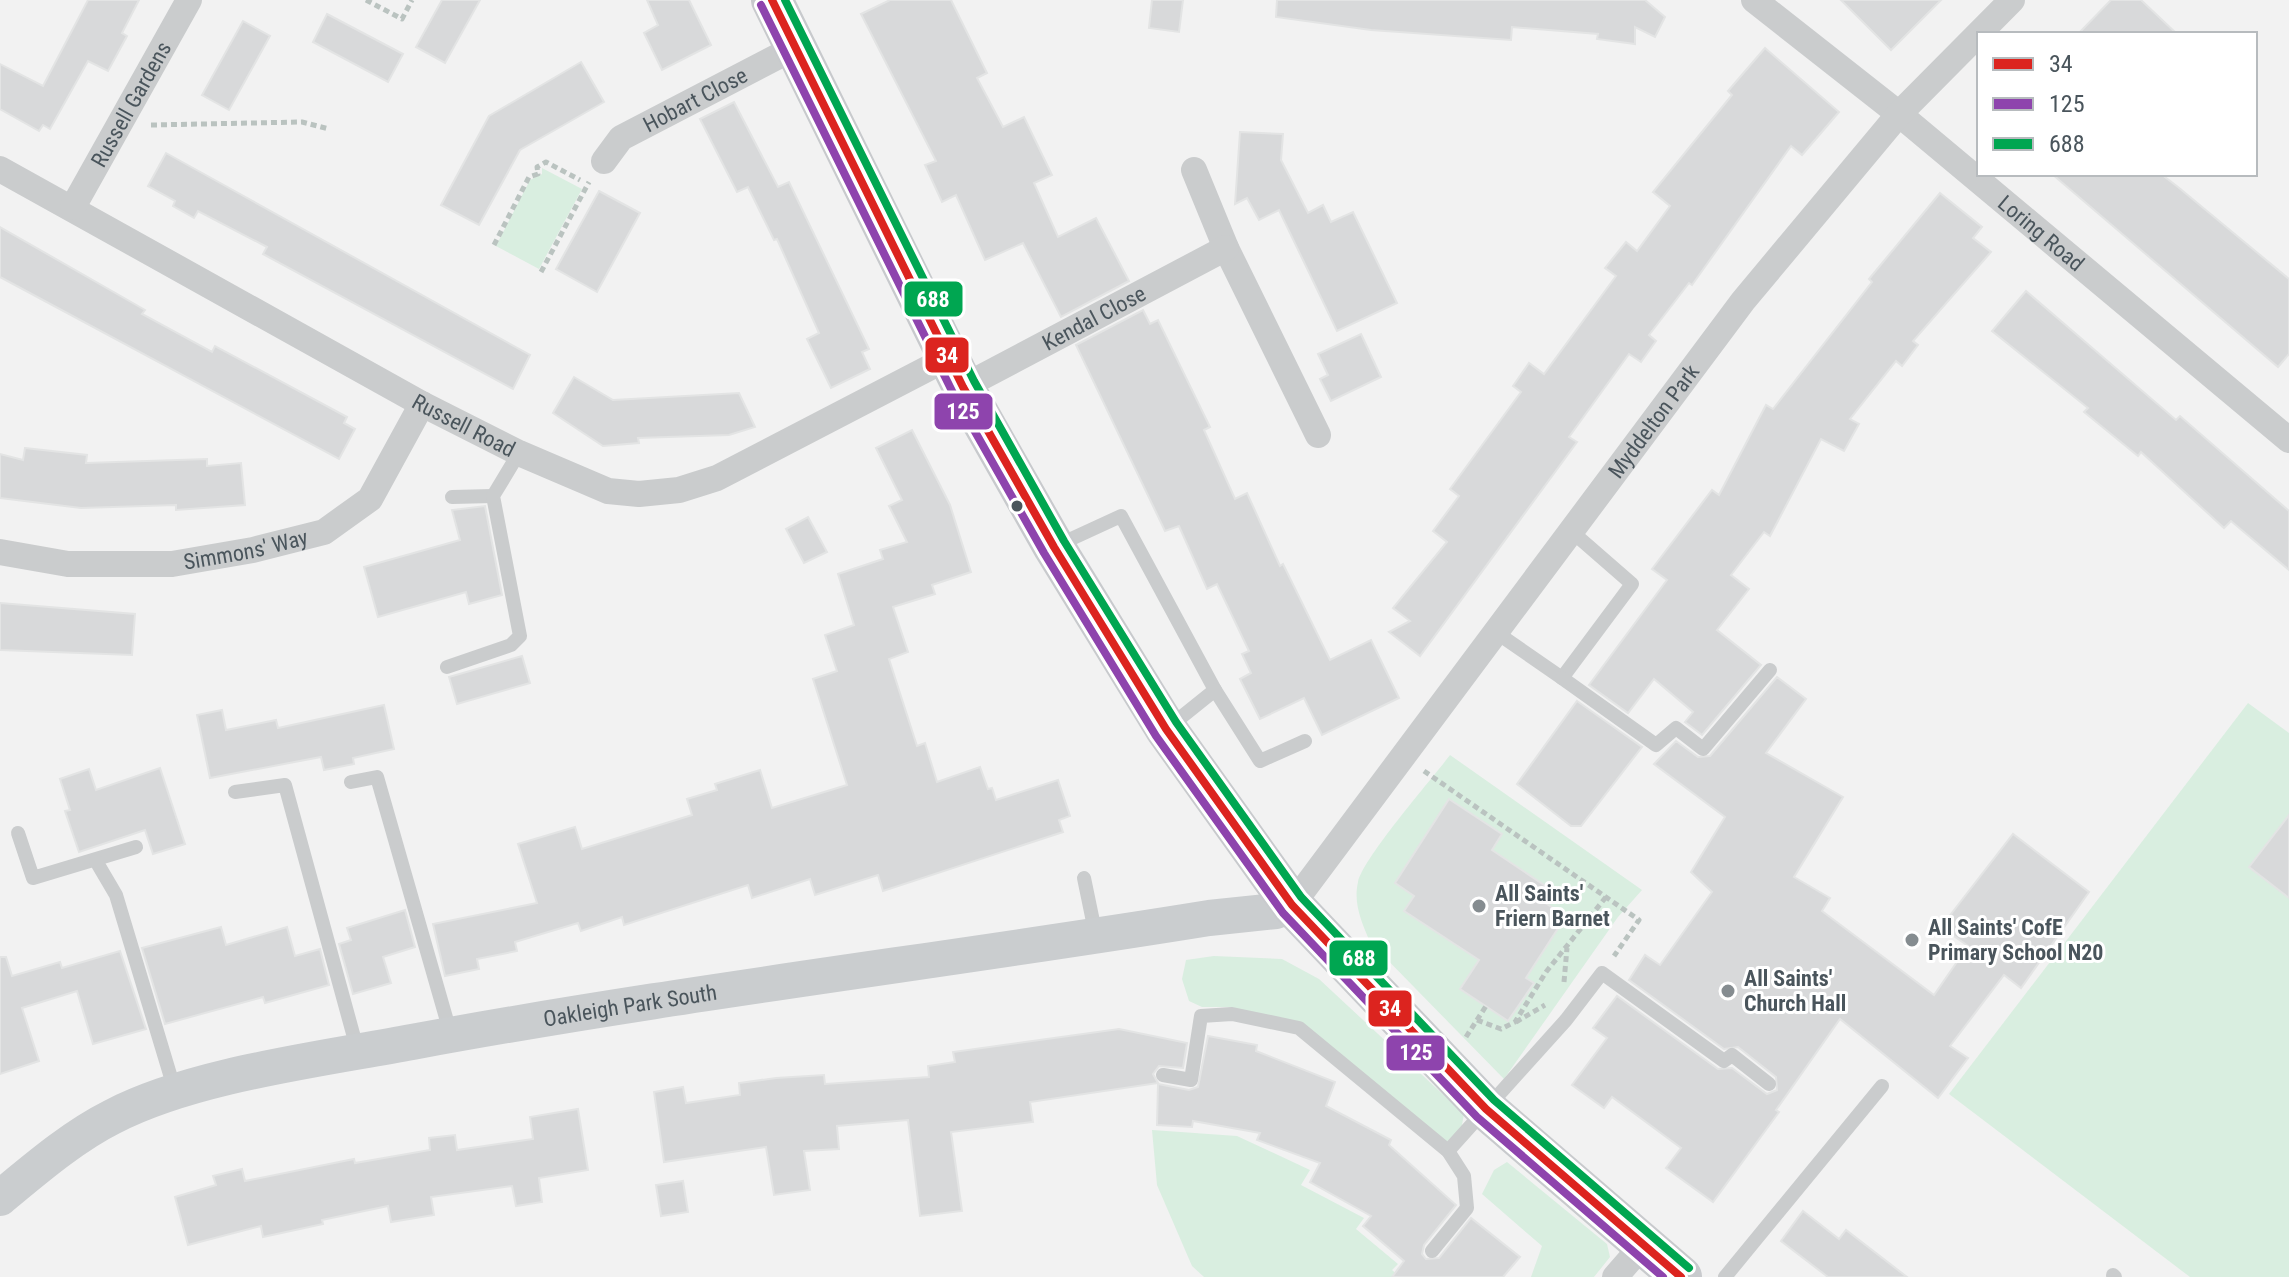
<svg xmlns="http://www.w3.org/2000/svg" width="2289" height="1277" viewBox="0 0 2289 1277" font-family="'Roboto Condensed',sans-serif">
	<rect width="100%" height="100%" fill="#f2f2f2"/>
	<g fill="#d9eee0">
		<polygon points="542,168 582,189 539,269 496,246 530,180 542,174"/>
		<polygon points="2248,703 2289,733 2289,1277 2190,1277 1949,1094"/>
		<path d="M1450 755 1642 890 1618 917 1504 1079 1370 942C1362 923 1353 904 1358 882 1363 858 1432 779 1450 755Z"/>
		<polygon points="1214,956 1282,959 1319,979 1464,1114 1461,1130 1445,1143 1301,1024 1228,1007 1202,1007 1189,1001 1182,979 1186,960"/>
		<polygon points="1152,1130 1237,1136 1310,1170 1301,1185 1364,1218 1356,1229 1398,1264 1392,1270 1400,1277 1204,1277 1192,1266 1157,1185"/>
		<polygon points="1507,1162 1607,1244 1610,1257 1594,1277 1531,1277 1542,1246 1482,1194 1494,1170"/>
	</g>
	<g fill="#d8d9da" stroke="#e3e4e4" stroke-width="2">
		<polygon points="88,0 139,0 122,33 127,36 108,71 88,61 50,129 43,125 39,131 0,109 0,64 43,86"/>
		<polygon points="442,0 480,0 445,63 416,47"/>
		<polygon points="647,0 689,0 711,45 662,70 644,33 658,25"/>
		<polygon points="890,0 951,0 987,73 977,78 1003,127 1024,117 1052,175 1034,183 1058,237 1096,218 1129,281 1061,317 1023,243 985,260 956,195 942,202 925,165 936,161 861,14"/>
		<polygon points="1152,0 1183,0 1179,32 1149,28"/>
		<polygon points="1277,0 1645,0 1665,17 1655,37 1635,27 1635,44 1597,39 1598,34 1512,27 1511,40 1371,30 1276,17"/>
		<polygon points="1841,0 1941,0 1891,50"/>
		<polygon points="2111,0 2141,0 2177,34 2078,34"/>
		<polygon points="327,14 403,54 388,82 313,42"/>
		<polygon points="243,21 270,36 229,110 202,95"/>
		<polygon points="1765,48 1839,112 1802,155 1791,146 1692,285 1689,283 1649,335 1656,341 1641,362 1629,354 1569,437 1577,442 1420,656 1389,632 1410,621 1393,608 1447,542 1433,531 1459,496 1450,489 1521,392 1513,386 1529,363 1544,374 1616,276 1605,268 1626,242 1637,251 1670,206 1653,192 1732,95 1728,91"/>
		<polygon points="581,62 604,102 520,150 479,225 441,205 489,116"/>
		<polygon points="734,102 778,187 789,182 869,349 862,352 870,369 831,388 807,339 819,333 777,239 774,240 748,187 737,192 700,119"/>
		<polygon points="1240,132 1283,134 1281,160 1308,213 1323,205 1331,222 1353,212 1397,303 1337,331 1279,210 1259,220 1247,198 1235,204"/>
		<polygon points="166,153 530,355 513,389 263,254 267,247 198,211 194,218 173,206 175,201 148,186"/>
		<polygon points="2052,174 2161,174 2178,187 2289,279 2289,354 2278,367"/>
		<polygon points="599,191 640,213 597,292 556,269"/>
		<polygon points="1940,193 1982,227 1973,238 1991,252 1913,341 1918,345 1902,366 1896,361 1850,419 1859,424 1844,451 1821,439 1770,536 1764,532 1731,575 1749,589 1717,630 1761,665 1702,735 1685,722 1693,712 1654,679 1628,713 1589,685 1667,580 1652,569 1712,490 1719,495 1766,405 1773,409 1872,282 1869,279"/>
		<polygon points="0,227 145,310 142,314 212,352 215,346 347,417 344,423 355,429 339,459 0,277"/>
		<polygon points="2026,291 2176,420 2180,416 2289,511 2289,570 2231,521 2224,528 2141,452 2138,456 2084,412 2088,408 1992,331"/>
		<polygon points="1143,310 1150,324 1158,320 1210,427 1204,430 1235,499 1247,493 1280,566 1283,564 1330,660 1371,640 1399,698 1322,735 1304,698 1260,719 1240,679 1251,673 1242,654 1249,651 1217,584 1207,589 1179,526 1165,531 1076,345"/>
		<polygon points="1361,334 1381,377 1331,401 1320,379 1328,375 1318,354"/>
		<polygon points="574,377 613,400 739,393 755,427 729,435 638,438 639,443 603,446 553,413"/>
		<polygon points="912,430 950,505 971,572 932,585 935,594 893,607 908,652 889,659 917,746 925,743 937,782 980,767 988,789 992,788 996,800 1058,780 1070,816 1059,820 1063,832 883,891 878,875 815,895 810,879 752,898 748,885 624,925 622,917 581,931 578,923 515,942 517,951 477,959 479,969 445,976 433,924 537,903 518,844 575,827 582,849 692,815 687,799 717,790 715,784 760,770 772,808 847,785 813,679 837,671 825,635 854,625 838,574 883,559 880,550 907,542 889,506 902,500 876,448"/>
		<polygon points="25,448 87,455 86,463 207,459 207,466 241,463 245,505 176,510 176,505 81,508 0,498 0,454 23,460"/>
		<polygon points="485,506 502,595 469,604 466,592 378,617 364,567 460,540 452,510"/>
		<polygon points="808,517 827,552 804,563 786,529"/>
		<polygon points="0,603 135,614 132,655 0,650"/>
		<polygon points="522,656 530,683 457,704 449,677"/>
		<polygon points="1777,677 1806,699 1766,753 1843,797 1794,877 1830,898 1822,911 1934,995 1968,946 1941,927 2013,834 2089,892 2021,988 2004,975 1950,1046 1968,1058 1938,1098 1840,1019 1776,1110 1779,1112 1713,1202 1666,1168 1681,1148 1612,1097 1604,1108 1572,1085 1607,1038 1593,1028 1617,996 1718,1069 1732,1068 1767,1094 1777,1090 1776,1077 1738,1047 1724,1049 1629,980 1645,955 1660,965 1712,892 1691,872 1725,817 1654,764 1676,741 1698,757 1710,756"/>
		<polygon points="1577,701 1642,747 1581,826 1571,826 1517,784"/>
		<polygon points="384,705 394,749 353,758 354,764 324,770 321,757 210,778 197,715 222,710 226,730 276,720 278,728"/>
		<polygon points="160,768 185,844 153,854 145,830 79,852 65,811 70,810 60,779 89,769 96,790"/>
		<polygon points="1449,799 1502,834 1492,850 1550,889 1542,901 1566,916 1526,978 1534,983 1508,1021 1460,989 1479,960 1404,911 1414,896 1395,883"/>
		<polygon points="2289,815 2289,898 2249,867"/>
		<polygon points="405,910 415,947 383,957 391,983 353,994 339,944 351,940 347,928"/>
		<polygon points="221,927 226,945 287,927 295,956 320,949 329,985 265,1003 263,997 165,1024 142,948"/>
		<polygon points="120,951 146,1029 93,1044 77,991 22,1008 39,1061 0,1074 0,957 6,957 12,976 60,962 62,968"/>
		<polygon points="1119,1029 1187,1043 1183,1068 1159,1066 1153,1074 1158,1083 1030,1102 1033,1122 951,1132 962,1211 920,1216 908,1120 837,1126 839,1149 804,1151 810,1190 774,1195 766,1147 664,1162 654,1092 683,1087 686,1103 740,1095 739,1083 776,1078 824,1075 825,1084 929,1077 928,1066 955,1062 953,1052"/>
		<polygon points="1208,1036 1257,1045 1256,1051 1335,1082 1326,1106 1391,1140 1389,1145 1456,1205 1424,1245 1422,1254 1426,1259 1439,1258 1471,1218 1520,1257 1503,1277 1392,1277 1404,1261 1363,1226 1371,1216 1310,1182 1320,1163 1257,1140 1260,1133 1193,1121 1192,1127 1157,1125 1158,1084 1189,1090 1198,1087"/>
		<polygon points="578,1109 588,1170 539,1178 542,1202 516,1206 512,1186 431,1197 434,1215 391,1222 388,1206 322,1220 323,1224 263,1237 261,1226 188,1245 175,1197 216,1185 213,1176 242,1169 245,1181 354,1159 355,1163 430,1150 429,1138 455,1135 457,1150 533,1139 530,1117"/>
		<polygon points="683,1181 688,1212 661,1216 656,1185"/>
		<polygon points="1803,1211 1839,1239 1846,1230 1907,1277 1828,1277 1781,1241"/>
	</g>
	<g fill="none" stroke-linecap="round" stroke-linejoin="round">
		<g stroke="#bac3c0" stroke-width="5" stroke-dasharray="6 4" stroke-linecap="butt">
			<polyline points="366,0 402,19 412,0"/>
			<polyline points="151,125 302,122 329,129"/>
			<polyline points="494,245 529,177 538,174 537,167 546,162 580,180"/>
			<polyline points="541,272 589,182"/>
			<polyline points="1424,771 1639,920 1614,956"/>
			<polyline points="1564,982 1567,948"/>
			<polyline points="1477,1020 1501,1029 1515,1022 1546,972 1606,897"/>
			<polyline points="1516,1022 1545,1005"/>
			<polyline points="1466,1037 1486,1006"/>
		</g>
		<g stroke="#cacccd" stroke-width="14">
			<polyline points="452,497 493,496"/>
			<polyline points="1058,545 1121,516 1215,690 1260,761 1305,741"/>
			<polyline points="1497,633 1562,678 1632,584 1570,530"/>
			<polyline points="447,667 511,645 520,636 493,496 519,453"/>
			<polyline points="1562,678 1656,745 1676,728 1703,749 1770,670"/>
			<polyline points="1169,727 1215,690"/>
			<polyline points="351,782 377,777 451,1035"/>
			<polyline points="235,792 285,785 358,1052"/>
			<polyline points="18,833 33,878 136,847"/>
			<polyline points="96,861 116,895 175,1091"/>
			<polyline points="1084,878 1096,936"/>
			<polyline points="1163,1075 1191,1080 1201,1016 1232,1014 1299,1028 1448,1151 1464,1176 1467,1208 1432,1251"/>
			<polyline points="1448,1151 1566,1020 1602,973 1724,1061 1732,1055 1769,1084"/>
			<polyline points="2113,1275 2115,1277"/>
			<polyline points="1725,1277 1882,1086"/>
		</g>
		<g stroke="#cacccd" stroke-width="26">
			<path id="s1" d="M1754 0 1899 114 2289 440"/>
			<path id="s2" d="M604 161 621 138 796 47"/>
			<path id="s3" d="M0 169 422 404 519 453 608 491 639 494 679 490 717 478 948 358"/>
			<polyline points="1194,170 1226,248 1318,435"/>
			<path id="s4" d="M73 207 189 0"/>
			<path id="s5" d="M963 387 1226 248"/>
			<path id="s6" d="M0 552 68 564H172L253 550 324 532 370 499 422 404"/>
			<path id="s7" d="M1292 905 1743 301 1899 114 2012 0"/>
			<polyline points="1615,1277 1642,1246"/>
		</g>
		<path stroke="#cacdcf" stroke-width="36" id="s8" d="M0 1198C34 1170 72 1137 112 1117 192 1075 322 1059 412 1042 676 993 944 961 1209 918L1276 911 1292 905"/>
		<polyline stroke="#c8cacd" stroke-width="42" points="772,0 963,387 1054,547 1166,729 1292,905 1486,1109 1681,1277"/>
		<g stroke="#fff" stroke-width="14">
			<polyline id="bus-1" points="772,0 963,387 1054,547 1166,729 1292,905 1486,1109 1681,1277"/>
		</g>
		<g stroke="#fff" stroke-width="14">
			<polyline id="bus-2" points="761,5 953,393 1044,553 1156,736 1283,913 1477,1117 1663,1277"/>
		</g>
		<g stroke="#fff" stroke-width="14">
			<polyline id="bus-3" points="785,0 974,381 1064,541 1176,722 1301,897 1494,1100 1689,1268"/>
		</g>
		<use href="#bus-1" stroke="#dc241f" stroke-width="8"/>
		<use href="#bus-2" stroke="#8e44ad" stroke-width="8"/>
		<use href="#bus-3" stroke="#00a651" stroke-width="8"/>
	</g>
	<circle fill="#4a555c" stroke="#fff" stroke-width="3" cx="1017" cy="506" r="7"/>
	<g fill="#858c90" stroke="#fff" stroke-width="3">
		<circle cx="1479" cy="906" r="8"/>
		<circle cx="1912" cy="940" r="8"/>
		<circle cx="1728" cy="991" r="8"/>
	</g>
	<g text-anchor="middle" stroke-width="6" stroke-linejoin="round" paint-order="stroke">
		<g font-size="22" fill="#4a555c" stroke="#fff">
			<text dy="8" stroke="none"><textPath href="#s2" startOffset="112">Hobart Close</textPath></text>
			<text dy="8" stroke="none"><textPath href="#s4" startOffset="118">Russell Gardens</textPath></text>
			<text dy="8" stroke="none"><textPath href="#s1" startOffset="370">Loring Road</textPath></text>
			<text dy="8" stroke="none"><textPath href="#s5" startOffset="148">Kendal Close</textPath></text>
			<text dy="8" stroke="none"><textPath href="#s7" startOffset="604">Myddelton Park</textPath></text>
			<text dy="8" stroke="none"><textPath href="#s3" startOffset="530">Russell Road</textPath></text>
			<text dy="8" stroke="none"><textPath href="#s6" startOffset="248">Simmons' Way</textPath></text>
			<text dy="8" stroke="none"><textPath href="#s8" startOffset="670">Oakleigh Park South</textPath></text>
		</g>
		<g font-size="22" font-weight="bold" fill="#4a555c" stroke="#fff" text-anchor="start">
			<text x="1495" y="901">All Saints'<tspan x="1495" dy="25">Friern Barnet</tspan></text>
			<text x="1928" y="935">All Saints' CofE<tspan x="1928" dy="25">Primary School N20</tspan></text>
			<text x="1744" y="986">All Saints'<tspan x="1744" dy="25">Church Hall</tspan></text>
		</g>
	</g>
	<g stroke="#fff" stroke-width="3">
		<rect x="903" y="280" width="61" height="38" rx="8" fill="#00a651"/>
		<rect x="924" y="336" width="46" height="38" rx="8" fill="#dc241f"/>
		<rect x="933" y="392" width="61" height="39" rx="8" fill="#8e44ad"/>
		<rect x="1328" y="939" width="61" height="38" rx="8" fill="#00a651"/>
		<rect x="1367" y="989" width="46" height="39" rx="8" fill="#dc241f"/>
		<rect x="1385" y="1034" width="61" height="38" rx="8" fill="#8e44ad"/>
	</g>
	<g font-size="22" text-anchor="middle" font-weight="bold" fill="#fff">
		<text x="933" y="307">688</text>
		<text x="947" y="363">34</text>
		<text x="963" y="419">125</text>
		<text x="1359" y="966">688</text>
		<text x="1390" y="1016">34</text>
		<text x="1416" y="1060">125</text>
	</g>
	<rect x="1977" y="32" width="280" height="144" fill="#ffffff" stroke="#b7bbbe" stroke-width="2"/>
	<rect x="1993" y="58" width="40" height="12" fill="#dc241f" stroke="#b7bbbe" stroke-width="2"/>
	<text x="2049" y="72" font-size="24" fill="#4a555c">34</text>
	<rect x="1993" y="98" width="40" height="12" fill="#8e44ad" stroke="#b7bbbe" stroke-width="2"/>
	<text x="2049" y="112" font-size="24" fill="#4a555c">125</text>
	<rect x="1993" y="138" width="40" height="12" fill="#00a651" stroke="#b7bbbe" stroke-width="2"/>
	<text x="2049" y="152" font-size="24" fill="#4a555c">688</text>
</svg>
